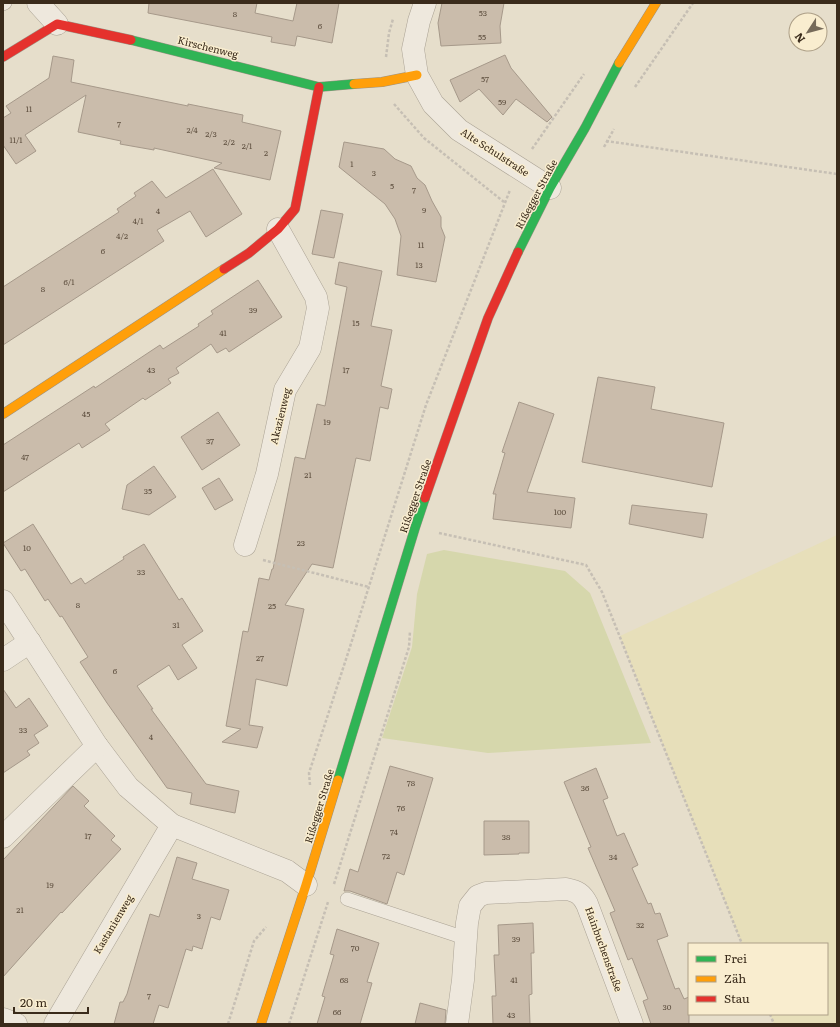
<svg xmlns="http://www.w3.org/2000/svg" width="840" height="1027" viewBox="0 0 840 1027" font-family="Literata,serif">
	<rect width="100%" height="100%" fill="#e6decb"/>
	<polygon fill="#e7dfba" points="837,535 837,1024 774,1024 770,1014 827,1014 827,944 742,944 620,636"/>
	<polygon fill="#d6d7ac" points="444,550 565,571 590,593 651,743 488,753 382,738 412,647 417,594 427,554"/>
	<g fill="#cabcab" stroke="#a6998a">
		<polygon points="149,3 257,3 255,13 293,21 297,3 339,3 332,43 297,36 295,46 271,42 272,37 148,13"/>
		<polygon points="442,3 504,3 500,26 501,43 441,46 438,23"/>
		<polygon points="505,55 511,68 552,117 547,122 516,99 503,115 479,89 460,102 450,80"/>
		<polygon points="53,56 74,60 71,82 188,106 188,104 243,115 242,122 281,131 270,180 214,168 222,163 154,148 154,150 120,144 121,141 78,132 86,95 25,135 36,151 16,164 3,145 3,118 11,113 6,106 49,78"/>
		<polygon points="344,142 384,149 395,159 411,166 417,178 425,185 432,201 441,217 441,227 445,237 436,282 397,275 401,236 395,219 385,204 339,167"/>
		<polygon points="213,169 242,214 206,237 190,211 157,230 164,241 3,345 3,287 119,212 117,209 136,196 134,193 152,181 166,198"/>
		<polygon points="321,210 343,214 334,258 312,254"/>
		<polygon points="339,262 382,271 371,326 392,330 381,386 392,389 388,409 380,407 370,461 356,458 333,568 312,564 285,605 304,609 287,686 256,679 249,725 263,727 257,748 222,742 241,729 226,726 243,631 248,632 259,578 269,580 272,569 273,569 295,457 305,459 317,404 325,406 347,287 335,284"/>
		<polygon points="258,280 282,317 229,352 226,348 217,353 211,344 176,368 179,373 168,379 171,383 145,400 143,398 105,424 110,430 82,448 79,443 3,492 3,445 94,386 95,388 160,345 163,349 199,326 198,324 213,314 211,311"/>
		<polygon points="598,377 655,387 651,409 724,423 712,487 582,462"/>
		<polygon points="519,402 554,414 527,492 575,498 571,528 493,519 496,494 493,494 505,453 502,452"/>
		<polygon points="218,412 240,445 202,470 181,437"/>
		<polygon points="154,466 176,497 149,515 122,509 127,485"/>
		<polygon points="219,478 233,500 215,510 202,488"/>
		<polygon points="632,505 707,514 703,538 629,524"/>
		<polygon points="33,524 71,584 81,578 85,584 124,559 123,557 144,544 179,600 182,598 203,631 182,645 197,668 178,680 169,665 137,686 153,709 151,709 206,784 239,791 235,813 190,804 192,793 167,788 107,703 80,662 88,657 62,616 60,617 48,599 45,601 25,569 21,571 3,543"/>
		<polygon points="3,689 16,708 29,698 48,726 34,735 39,743 27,751 30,755 3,773"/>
		<polygon points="390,766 433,778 404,875 397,872 387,904 350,891 344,891 350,869 358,872"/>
		<polygon points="596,768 608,798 603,800 617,836 624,833 638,865 632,868 648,904 651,903 655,914 660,913 668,936 657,940 675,989 679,988 684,999 689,997 689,1024 651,1024 643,1001 648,999 632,958 628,960 610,913 615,911 588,848 591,847 564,782"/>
		<polygon points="73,786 89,801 84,806 115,836 111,840 121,849 62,913 61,912 3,977 3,860"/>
		<polygon points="484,821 529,821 529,853 519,853 519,854 484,855"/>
		<polygon points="177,857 197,863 192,879 229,890 220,920 211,917 202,949 193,946 192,951 186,949 168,1008 159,1005 153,1024 114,1024 120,1002 123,1002 127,994 150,914 159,917"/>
		<polygon points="533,923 534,953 531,953 532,994 529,995 530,1024 493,1024 492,996 496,996 494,955 499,955 498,925"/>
		<polygon points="337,929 379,943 367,982 372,983 360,1024 317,1024 325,997 322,996 334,955 330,954"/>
		<polygon points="420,1003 446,1010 445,1024 415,1024"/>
	</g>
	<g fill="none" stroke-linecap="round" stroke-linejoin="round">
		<g stroke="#aba395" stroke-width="14">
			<g id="lane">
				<polyline points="3,4 5,3"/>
				<polyline points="347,899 465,938"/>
			</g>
		</g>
		<g stroke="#aba395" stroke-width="23">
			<g id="street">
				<polyline points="38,3 57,24"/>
				<polyline points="425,3 419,21 413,49 417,75 433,104 459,130 550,188"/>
				<polyline points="245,545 267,474 285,390 310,348 318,308 316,297 278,229"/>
				<polyline points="3,601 97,746 128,787 172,825 287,871 306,885"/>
				<polyline points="3,660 30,642"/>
				<polyline points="3,837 97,746"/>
				<polyline points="3,1019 16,1024"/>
				<polyline points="55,1024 172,825"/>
				<path d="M457 1024 463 980 467 923 470 906 478 896 486 893 566 889C577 891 582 894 587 904L632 1024"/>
			</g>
		</g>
		<g stroke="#9b9284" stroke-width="10">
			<g id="fast">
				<polyline points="131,40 319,87 354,84"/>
				<polyline points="518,252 550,188 585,128 619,63"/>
				<polyline points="338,780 415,528 425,498"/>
			</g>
		</g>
		<g stroke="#9b9284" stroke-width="10">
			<g id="slow">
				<polyline points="619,63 656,3"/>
				<polyline points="354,84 382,82 417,75"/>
				<polyline points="3,414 224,269"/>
				<polyline points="261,1024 306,885 338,780"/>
			</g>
		</g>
		<g stroke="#9b9284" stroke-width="10">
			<g id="jam">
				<polyline points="3,57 57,24 131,40"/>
				<polyline points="224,269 249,253 278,229 295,209 319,87"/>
				<polyline points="425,498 488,318 518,252"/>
			</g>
		</g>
		<g stroke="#c6bfb4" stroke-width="2.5" stroke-dasharray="3 2" stroke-linecap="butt">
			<polyline points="386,57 389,33 393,19"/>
			<polyline points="635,87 693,3"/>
			<polyline points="394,104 424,138 504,202"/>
			<polyline points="606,141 837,174"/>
			<polyline points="604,147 614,129"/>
			<polyline points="532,149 584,74"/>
			<polyline points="439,533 586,565 602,592 742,944"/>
			<polyline points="263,560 369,587"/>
			<polyline points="310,785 309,773 349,650 426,405 510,190"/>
			<polyline points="334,884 409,647 410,631"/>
			<polyline points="770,1014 774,1024"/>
			<polyline points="228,1024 254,941 266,927"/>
			<polyline points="289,1024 328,902"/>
		</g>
		<use href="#lane" stroke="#eee8dd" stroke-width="13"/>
		<use href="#street" stroke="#eee8dd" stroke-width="22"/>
		<use href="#fast" stroke="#30b455" stroke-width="9"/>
		<use href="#slow" stroke="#ff9f0a" stroke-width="9"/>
		<use href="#jam" stroke="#e5322d" stroke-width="9"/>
	</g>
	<g text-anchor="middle" stroke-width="3" stroke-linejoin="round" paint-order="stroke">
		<g font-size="8" fill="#5e4f3f">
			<text x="483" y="16">53</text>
			<text x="235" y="17">8</text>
			<text x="320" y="29">6</text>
			<text x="482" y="40">55</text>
			<text x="485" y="82">57</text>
			<text x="502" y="105">59</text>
			<text x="29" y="112">11</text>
			<text x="119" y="127">7</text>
			<text x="192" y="133">2/4</text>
			<text x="211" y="137">2/3</text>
			<text x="16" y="143">11/1</text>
			<text x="229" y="145">2/2</text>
			<text x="247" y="149">2/1</text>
			<text x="266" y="156">2</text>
			<text x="352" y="167">1</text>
			<text x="374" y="176">3</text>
			<text x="392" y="189">5</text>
			<text x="414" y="193">7</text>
			<text x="424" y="213">9</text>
			<text x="158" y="214">4</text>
			<text x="138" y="224">4/1</text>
			<text x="122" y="239">4/2</text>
			<text x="421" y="248">11</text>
			<text x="103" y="254">6</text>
			<text x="419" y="268">13</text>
			<text x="69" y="285">6/1</text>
			<text x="43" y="292">8</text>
			<text x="253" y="313">39</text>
			<text x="356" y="326">15</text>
			<text x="223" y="336">41</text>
			<text x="151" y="373">43</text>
			<text x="346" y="373">17</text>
			<text x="86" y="417">45</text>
			<text x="327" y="425">19</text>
			<text x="210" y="444">37</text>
			<text x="25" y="460">47</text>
			<text x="308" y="478">21</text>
			<text x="148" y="494">35</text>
			<text x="560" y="515">100</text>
			<text x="301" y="546">23</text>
			<text x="27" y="551">10</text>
			<text x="141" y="575">33</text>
			<text x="78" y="608">8</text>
			<text x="272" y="609">25</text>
			<text x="176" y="628">31</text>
			<text x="260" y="661">27</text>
			<text x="115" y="674">6</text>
			<text x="23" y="733">33</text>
			<text x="151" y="740">4</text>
			<text x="411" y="786">78</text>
			<text x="585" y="791">36</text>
			<text x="401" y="811">76</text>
			<text x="394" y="835">74</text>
			<text x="88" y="839">17</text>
			<text x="506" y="840">38</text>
			<text x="386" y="859">72</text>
			<text x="613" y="860">34</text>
			<text x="50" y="888">19</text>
			<text x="20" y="913">21</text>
			<text x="199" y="919">3</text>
			<text x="640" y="928">32</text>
			<text x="516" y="942">39</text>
			<text x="355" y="951">70</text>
			<text x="344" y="983">68</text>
			<text x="514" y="983">41</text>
			<text x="149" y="999">7</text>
			<text x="667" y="1010">30</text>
			<text x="337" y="1015">66</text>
			<text x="511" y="1018">43</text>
		</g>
		<g font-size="10" fill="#3a2b1b" stroke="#f9edcf">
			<text transform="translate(208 47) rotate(14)" y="4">Kirschenweg</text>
			<text transform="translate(495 152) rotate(33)" y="4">Alte Schulstraße</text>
			<text transform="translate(536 194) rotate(-62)" y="4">Rißegger Straße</text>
			<text transform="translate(280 416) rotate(-76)" y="4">Akazienweg</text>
			<text transform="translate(415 496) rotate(-71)" y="4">Rißegger Straße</text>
			<text transform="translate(319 806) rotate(-73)" y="4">Rißegger Straße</text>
			<text transform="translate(113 924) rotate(-59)" y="4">Kastanienweg</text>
			<text transform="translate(604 949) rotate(70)" y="4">Hainbuchenstraße</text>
		</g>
	</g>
	<rect width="840" height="1027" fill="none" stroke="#3a2b1b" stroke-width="8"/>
	<rect x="688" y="943" width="140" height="72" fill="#f9edcf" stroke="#ad9f87"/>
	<rect x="696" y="956" width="20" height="6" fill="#30b455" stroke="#ad9f87"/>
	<text x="724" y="963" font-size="12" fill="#3a2b1b">Frei</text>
	<rect x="696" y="976" width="20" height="6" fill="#ff9f0a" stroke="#ad9f87"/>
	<text x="724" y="983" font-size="12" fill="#3a2b1b">Zäh</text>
	<rect x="696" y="996" width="20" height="6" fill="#e5322d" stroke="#ad9f87"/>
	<text x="724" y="1003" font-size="12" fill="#3a2b1b">Stau</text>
	<g transform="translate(808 32) rotate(234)"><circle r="19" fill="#f9edcf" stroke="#ad9f87"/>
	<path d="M0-3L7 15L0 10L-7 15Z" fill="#766a59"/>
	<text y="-6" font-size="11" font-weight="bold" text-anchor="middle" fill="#3a2b1b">N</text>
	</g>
	<path d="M14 1007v6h74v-6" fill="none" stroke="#3a2b1b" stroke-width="2"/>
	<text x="20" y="1007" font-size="12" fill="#3a2b1b" stroke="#f9edcf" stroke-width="3" paint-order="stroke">20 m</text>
</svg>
